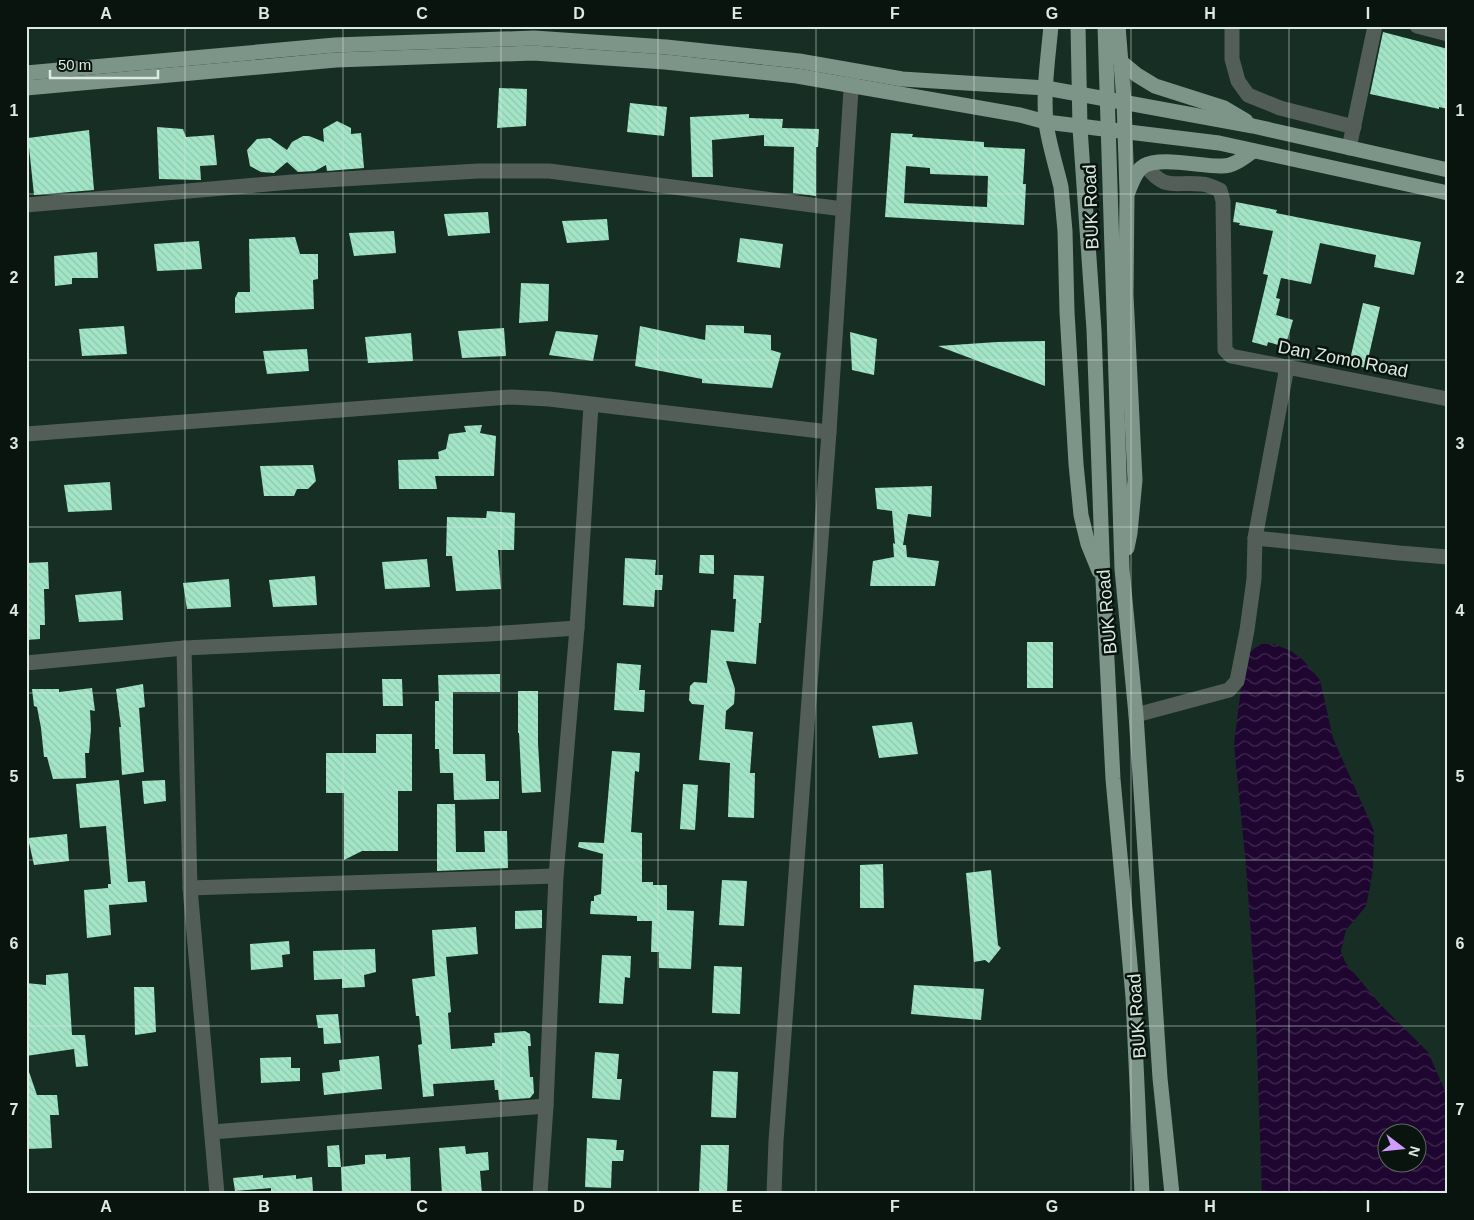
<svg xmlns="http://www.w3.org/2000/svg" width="1474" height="1220" viewBox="0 0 1474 1220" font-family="Arial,sans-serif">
	<defs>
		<pattern id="water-waves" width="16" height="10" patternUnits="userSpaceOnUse" patternTransform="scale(1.25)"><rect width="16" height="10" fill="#1f0630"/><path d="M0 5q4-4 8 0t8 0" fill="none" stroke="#3f2a4e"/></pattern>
		<pattern id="building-back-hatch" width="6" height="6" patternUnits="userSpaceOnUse" patternTransform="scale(1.25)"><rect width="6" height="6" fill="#a2e5c6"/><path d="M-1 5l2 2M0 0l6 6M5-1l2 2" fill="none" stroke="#8fc5ac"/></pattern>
	</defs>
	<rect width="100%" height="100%" fill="#162e23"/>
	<path fill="url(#water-waves)" fill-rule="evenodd" d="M1260 644H1274L1291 651 1303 660 1320 680 1333 738 1374 831 1373 869 1370 887 1366 906 1346 930 1341 951 1345 962 1379 1003 1428 1052 1443 1086 1448 1101V1194H1262L1255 993 1246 865 1234 745 1243 671 1249 653ZM1386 1132H1416V1162H1386Z"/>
	<g fill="url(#building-back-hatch)" fill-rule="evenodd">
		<polygon points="1383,32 1448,49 1448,109 1439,107 1439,109 1370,94"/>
		<polygon points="499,88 527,89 526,126 497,128"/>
		<polygon points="630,103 667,107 664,136 627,132"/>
		<polygon points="749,114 749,118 783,119 782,128 819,129 818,147 816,147 816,196 793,193 794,147 764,146 764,135 712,140 713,177 692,177 690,117"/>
		<polygon points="337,121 351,128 351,134 361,133 364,168 327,171 326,165 315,171 298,172 287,162 274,173 261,172 250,166 247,150 257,139 270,138 287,150 292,142 303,136 309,136 324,142 323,129"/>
		<polygon points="157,127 183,129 186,137 214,135 217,165 200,166 201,180 159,179"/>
		<polygon points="89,130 94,190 34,195 28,138"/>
		<path d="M891 133 913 134 912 137 984 142V147L1025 149 1023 184H1026L1024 225 885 217ZM906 166 930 168V174L988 176 987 207 904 203Z"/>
		<polygon points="1236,202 1277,210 1276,213 1421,242 1414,275 1374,267 1376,255 1320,243 1311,284 1281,278 1276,298 1280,299 1276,315 1293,320 1286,344 1279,342 1278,345 1268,342 1267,346 1252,342 1268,275 1263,274 1273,231 1239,225 1240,223 1233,222"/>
		<polygon points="488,212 490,233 448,236 444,214"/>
		<polygon points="607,219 609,240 567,243 562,221"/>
		<polygon points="394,231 396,253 354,256 349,233"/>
		<polygon points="295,237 300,254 318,254 318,279 313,280 314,309 235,313 235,298 238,292 250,292 249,239"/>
		<polygon points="740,238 783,244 780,268 737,262"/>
		<polygon points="199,241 202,269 157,271 154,244"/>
		<polygon points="97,252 98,278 72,278 72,284 55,286 54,256"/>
		<polygon points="521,283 549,284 548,321 519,323"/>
		<polygon points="1363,303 1380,307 1366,368 1349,364"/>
		<polygon points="706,325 744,326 744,333 771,335 771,350 781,353 772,388 702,383 702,379 635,366 640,326 705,340"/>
		<polygon points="124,326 127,354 82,356 79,329"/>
		<polygon points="504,328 506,356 462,358 458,331"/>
		<polygon points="556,331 598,335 593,361 549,355"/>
		<polygon points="850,332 877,339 874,375 852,370"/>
		<polygon points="411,333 413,361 368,363 365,337"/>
		<polygon points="1045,341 1045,386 938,346 997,342"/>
		<polygon points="307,349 309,371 267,374 263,351"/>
		<polygon points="482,425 480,433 496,436 494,476 435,476 437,489 399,489 398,460 439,459 438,452 446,449 449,434 466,432 464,426"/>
		<polygon points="313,465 316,481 308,489 297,489 294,496 264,496 260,466"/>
		<polygon points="110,482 112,510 68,512 64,485"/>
		<polygon points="932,486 931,517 908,514 903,545 906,545 907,557 939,561 935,586 870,586 873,561 894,557 893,543 895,544 892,511 877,509 875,488"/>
		<polygon points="487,511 515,513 514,550 498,550 501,589 456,591 452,556 446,556 447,517 486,518"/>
		<polygon points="700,555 714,555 714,574 699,573"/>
		<polygon points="625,558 656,560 655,575 663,575 662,590 655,590 654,607 623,605"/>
		<polygon points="427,559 430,587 385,589 382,562"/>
		<polygon points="48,562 49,589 44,589 45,625 40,625 40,639 26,640 26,563"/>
		<polygon points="734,575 764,576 761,623 759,623 756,664 726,661 735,689 734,704 726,711 725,729 753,732 750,773 755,773 754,818 728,817 730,763 699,760 704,705 692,704 689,700 690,686 694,682 707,683 711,630 734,632 736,599 733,599"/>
		<polygon points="315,576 317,605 273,607 269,580"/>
		<polygon points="229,579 231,607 187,609 183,583"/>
		<polygon points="121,591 123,620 79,622 75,595"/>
		<rect x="1027" y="642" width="26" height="46"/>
		<polygon points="617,663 641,665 639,690 645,690 644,712 614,710"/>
		<polygon points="500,674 500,692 453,692 453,754 485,754 486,781 499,781 499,799 454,800 453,773 440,773 439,749 435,749 435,701 439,701 438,675"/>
		<polygon points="382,679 402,679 403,706 383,706"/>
		<polygon points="143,684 145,707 139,708 144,772 122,775 119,727 121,727 116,689"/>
		<polygon points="92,688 95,711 90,710 91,729 89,753 85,753 86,778 53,779 47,757 44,757 41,728 37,707 34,706 32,689 59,689 59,692"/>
		<polygon points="518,691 538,691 538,744 541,792 522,793 519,733 518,733"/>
		<polygon points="912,722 918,754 879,758 872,726"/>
		<polygon points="376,734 412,734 412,791 398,791 398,851 362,851 344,860 344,793 326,793 326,753 376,753"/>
		<polygon points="612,751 640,753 639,772 635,771 631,832 642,833 642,882 653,882 653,885 667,885 667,910 694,911 691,969 659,968 659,952 651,952 652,921 637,921 637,916 590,914 591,901 594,901 594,896 601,894 603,854 578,847 579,842 604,843"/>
		<polygon points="119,780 128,882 145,881 147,902 109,905 111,935 87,938 84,890 108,888 108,884 111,884 106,826 80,828 76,784"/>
		<polygon points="165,780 166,801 144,804 142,781"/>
		<polygon points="683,784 698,785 695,830 680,829"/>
		<polygon points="437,804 455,804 456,852 485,852 484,831 507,831 508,868 437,871"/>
		<polygon points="67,834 69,861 34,865 28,838"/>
		<polygon points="883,864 884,908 860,908 860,865"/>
		<polygon points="991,870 998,945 1001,948 989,963 985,960 974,962 966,873"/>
		<polygon points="722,880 747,881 744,926 719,925"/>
		<polygon points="542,910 542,928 515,929 515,911"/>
		<polygon points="476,927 478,954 446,957 451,1012 448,1013 451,1049 492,1046 492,1043 495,1043 494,1033 525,1031 530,1034 531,1046 528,1046 530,1077 533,1077 534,1093 530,1098 499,1100 498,1090 495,1090 494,1080 433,1084 434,1096 423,1097 418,1045 422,1044 419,1016 416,1016 412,979 435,976 432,930"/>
		<polygon points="289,941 290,954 282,955 283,967 251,970 250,944"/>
		<polygon points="375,949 376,972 364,975 365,987 342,988 342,979 314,980 313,951"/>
		<polygon points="602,955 631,956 630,978 625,977 623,1004 599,1003"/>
		<polygon points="714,966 742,967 740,1014 712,1013"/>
		<polygon points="68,973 72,1035 85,1035 88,1066 76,1067 74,1049 26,1056 26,983 46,985 46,975"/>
		<polygon points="914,985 984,989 981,1020 911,1014"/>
		<polygon points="134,987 154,987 156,1032 135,1035"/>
		<polygon points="338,1014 341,1043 324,1044 323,1028 318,1028 316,1015"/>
		<polygon points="595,1052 619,1054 617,1079 622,1079 620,1100 592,1098"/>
		<polygon points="379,1056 382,1089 324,1095 322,1073 340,1071 339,1060"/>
		<polygon points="291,1057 291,1068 300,1068 300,1081 261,1083 260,1058"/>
		<polygon points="26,1069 28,1069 37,1095 57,1095 59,1115 50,1115 52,1148 26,1149"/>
		<polygon points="713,1071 738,1072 736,1118 711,1117"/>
		<polygon points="587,1138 617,1140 616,1150 624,1150 623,1161 612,1161 611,1188 585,1187"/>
		<polygon points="339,1145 341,1167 328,1167 327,1146"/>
		<polygon points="701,1145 729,1145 727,1193 699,1192"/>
		<polygon points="465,1146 466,1154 488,1152 489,1170 480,1171 482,1194 442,1194 439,1148"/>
		<polygon points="386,1154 386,1159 410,1157 411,1194 342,1194 341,1167 365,1164 365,1155"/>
		<polygon points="263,1175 263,1178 296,1175 296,1179 312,1177 313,1191 308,1191 308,1194 271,1194 271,1188 235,1191 233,1178"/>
	</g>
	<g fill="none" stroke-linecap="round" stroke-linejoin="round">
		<g stroke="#535e59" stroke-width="15">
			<polyline points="1232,26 1232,59 1238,81 1248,95 1280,108 1354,127"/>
			<polyline points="1417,26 1448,34"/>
			<polyline points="1349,148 1375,26"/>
			<path d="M1145 165C1166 192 1173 181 1201 184 1208 184 1214 188 1220 190L1223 201 1225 350 1231 356 1448 399"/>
			<polyline points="26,205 292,182 478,171 549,171 843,209"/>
			<polyline points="26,434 511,397 549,399 829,432"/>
			<polyline points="1255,538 1399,553 1448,557"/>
			<polyline points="184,648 190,888 217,1194"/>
			<polyline points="26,663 184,648 489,634 577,628"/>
			<polyline points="1136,715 1229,690 1237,681 1247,630 1254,579 1255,538 1287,367"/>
			<polyline points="190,888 556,876"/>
			<polyline points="212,1132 546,1106"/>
			<polyline points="540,1194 546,1106 556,876 577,628 591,405"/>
			<polyline points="774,1194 776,1141 829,432 852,74"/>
		</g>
		<g stroke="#7d9488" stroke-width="15">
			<path d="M1051 26C1048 58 1043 91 1046 123 1049 144 1056 166 1061 187L1065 231 1067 312 1076 464 1081 515 1088 544 1099 571"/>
			<polyline points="1078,26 1080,128 1094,330 1103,580 1113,779 1133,997 1142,1194"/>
			<polyline points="1105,26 1122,569 1136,715 1160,1078 1172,1194"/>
			<polyline points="1118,26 1124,101 1127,193 1126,295 1135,480 1130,533 1127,548"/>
			<polyline points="1120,61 1137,75 1155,86 1224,108 1246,121"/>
			<polyline points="26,73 335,45 534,38 666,47 799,61 902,79 1046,88 1253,126 1448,170"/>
			<polyline points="26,88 336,60 533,53 665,62 797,76 1020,115 1046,122 1219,143 1448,193"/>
			<path d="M1128 192C1132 183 1135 171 1144 166 1160 156 1203 167 1222 166 1234 166 1243 158 1253 151"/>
		</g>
	</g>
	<path fill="none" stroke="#dbeae2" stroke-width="1" stroke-opacity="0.55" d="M185 26V1194M343 26V1194M501 26V1194M658 26V1194M816 26V1194M974 26V1194M1131 26V1194M1289 26V1194M26 194H1448M26 360H1448M26 527H1448M26 693H1448M26 860H1448M26 1026H1448"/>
	<g text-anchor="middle" stroke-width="5" stroke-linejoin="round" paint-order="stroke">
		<g font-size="18" fill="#dbeae2" stroke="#09140f">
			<text transform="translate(1091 207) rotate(-92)" y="6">BUK Road</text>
			<text transform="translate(1343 359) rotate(11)" y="6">Dan Zomo Road</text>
			<text transform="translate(1107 612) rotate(-95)" y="6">BUK Road</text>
			<text transform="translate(1137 1016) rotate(-94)" y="6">BUK Road</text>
		</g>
	</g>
	<rect width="1474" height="1220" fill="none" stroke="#09140f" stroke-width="55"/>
	<g transform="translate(1402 1148) rotate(106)"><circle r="24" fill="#09140f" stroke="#5d6a63"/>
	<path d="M0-4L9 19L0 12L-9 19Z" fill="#d09dfe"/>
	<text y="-8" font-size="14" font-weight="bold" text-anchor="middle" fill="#dbeae2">N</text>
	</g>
	<path d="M50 70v8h108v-8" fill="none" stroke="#dbeae2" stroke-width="2.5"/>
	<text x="58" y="70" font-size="15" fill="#dbeae2" stroke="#09140f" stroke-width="4" paint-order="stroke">50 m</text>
	<rect x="28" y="28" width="1418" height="1164" fill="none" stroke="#dbeae2" stroke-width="2"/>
	<g font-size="16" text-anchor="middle" font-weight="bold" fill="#dbeae2">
		<text x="106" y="19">A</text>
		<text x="264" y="19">B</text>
		<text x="422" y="19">C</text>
		<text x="579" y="19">D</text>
		<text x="737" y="19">E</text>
		<text x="895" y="19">F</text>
		<text x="1052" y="19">G</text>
		<text x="1210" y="19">H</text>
		<text x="1368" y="19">I</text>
		<text x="14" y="116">1</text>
		<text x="1460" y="116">1</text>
		<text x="14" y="283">2</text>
		<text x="1460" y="283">2</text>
		<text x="14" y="449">3</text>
		<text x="1460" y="449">3</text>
		<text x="14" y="616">4</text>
		<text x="1460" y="616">4</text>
		<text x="14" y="782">5</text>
		<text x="1460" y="782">5</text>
		<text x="14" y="949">6</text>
		<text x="1460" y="949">6</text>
		<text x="14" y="1115">7</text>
		<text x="1460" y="1115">7</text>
		<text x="106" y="1212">A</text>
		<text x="264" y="1212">B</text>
		<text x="422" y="1212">C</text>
		<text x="579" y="1212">D</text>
		<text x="737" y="1212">E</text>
		<text x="895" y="1212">F</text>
		<text x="1052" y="1212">G</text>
		<text x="1210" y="1212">H</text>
		<text x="1368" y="1212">I</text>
	</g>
</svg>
